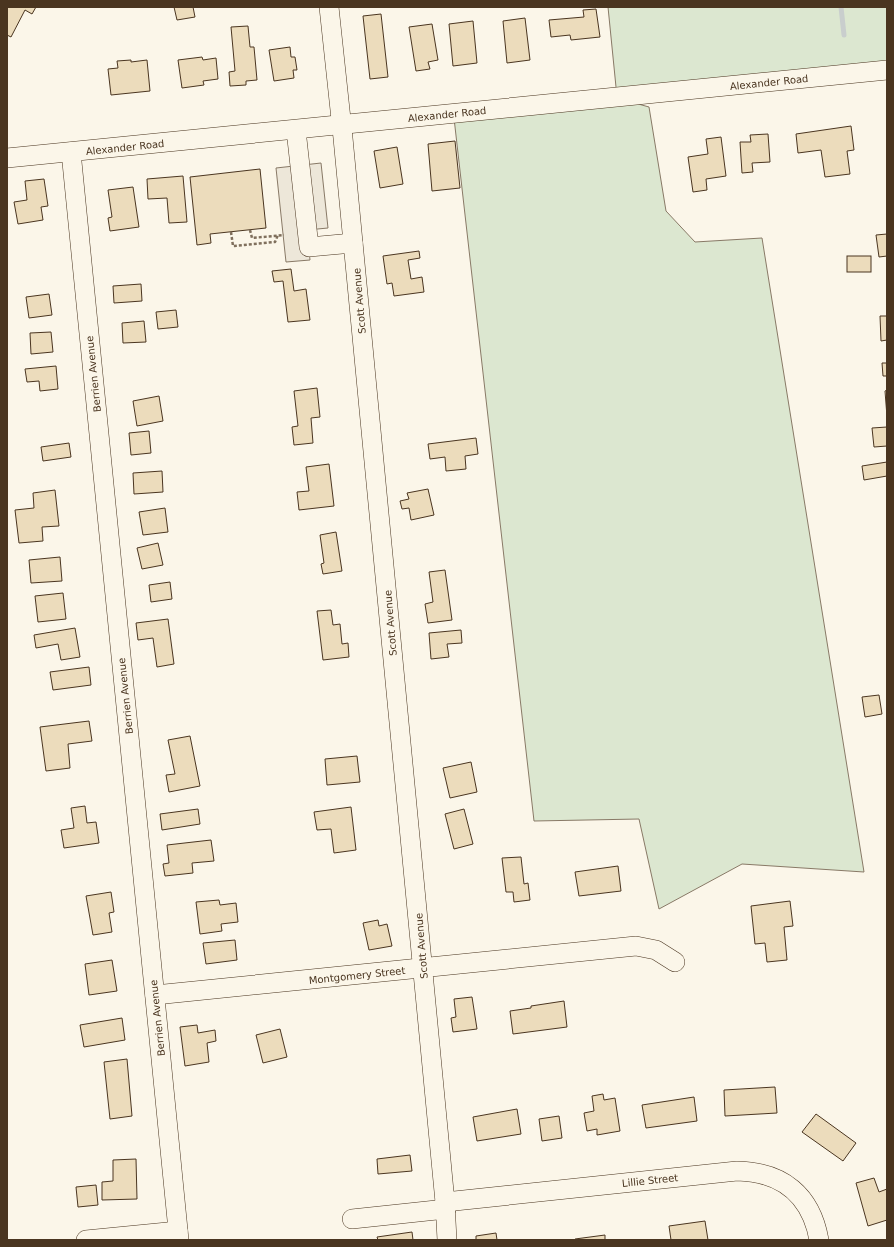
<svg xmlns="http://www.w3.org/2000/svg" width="894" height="1247" viewBox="0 0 894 1247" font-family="'DejaVu Sans',sans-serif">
	<rect width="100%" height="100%" fill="#fbf6e9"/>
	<g fill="#dce7d0" stroke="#887966">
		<polygon points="608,7 887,7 887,70 617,97"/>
		<polygon points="624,100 649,107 666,211 695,242 762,238 864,872 742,864 659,909 639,819 534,821 454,118"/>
	</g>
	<polygon fill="#ede7d9" stroke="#887966" points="321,163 328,228 307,230 310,260 286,262 276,168"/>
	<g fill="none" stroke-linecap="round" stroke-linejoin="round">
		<polyline stroke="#c9cecd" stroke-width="5" points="841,7 844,35"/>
	</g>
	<g fill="#ecdcbc" stroke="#4a3520">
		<polygon points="7,7 36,7 32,14 25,10 11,37 7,35"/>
		<polygon points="174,7 193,7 195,17 177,20"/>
		<polygon points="596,9 600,37 571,40 570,35 551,37 549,20 584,17 583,10"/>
		<polygon points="381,14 388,77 370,79 363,16"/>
		<polygon points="525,18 530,60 507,63 503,21"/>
		<polygon points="473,21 477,63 453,66 449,24"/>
		<polygon points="432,24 438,60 428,62 430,69 416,71 409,27"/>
		<polygon points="248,26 250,47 254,47 257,80 246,81 246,85 230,86 229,72 235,71 231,27"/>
		<polygon points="290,47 291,57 295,57 297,70 293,70 294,78 274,81 269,50"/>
		<polygon points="202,57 203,60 216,58 218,79 203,81 204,85 182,88 178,60"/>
		<polygon points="131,60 131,62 147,60 150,91 111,95 108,69 118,68 117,61"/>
		<polygon points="851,126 854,150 847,151 850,174 825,177 821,150 798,153 796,134"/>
		<polygon points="768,134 770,162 752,163 753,172 742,173 740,142 751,142 750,135"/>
		<polygon points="721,137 726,176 706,179 707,190 693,192 688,157 708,154 706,139"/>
		<polygon points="455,141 460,188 432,191 428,144"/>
		<polygon points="397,147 403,184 380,188 374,151"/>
		<polygon points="260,169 266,228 210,234 211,243 197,245 190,177"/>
		<polygon points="183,176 187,222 169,223 167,198 148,199 147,179"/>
		<polygon points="44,179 48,206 41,207 43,220 18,224 14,202 27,200 25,181"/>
		<polygon points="133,187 139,227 110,231 108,218 112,217 108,190"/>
		<polygon points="887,234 887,256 879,257 876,235"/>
		<polygon points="419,251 420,258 408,260 411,279 422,277 424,292 394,296 392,283 387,284 383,256"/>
		<rect x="847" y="256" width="24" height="16"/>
		<polygon points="291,269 294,291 306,289 310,320 288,322 283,281 274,282 272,271"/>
		<polygon points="141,284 142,301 114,303 113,286"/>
		<polygon points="49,294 52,315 29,318 26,297"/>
		<polygon points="176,310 178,327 158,329 156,312"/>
		<polygon points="880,316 887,316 887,340 881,341"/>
		<polygon points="144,321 146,342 123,343 122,323"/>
		<polygon points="51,332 53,352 31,354 30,333"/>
		<polygon points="882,363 887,363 887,376 883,376"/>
		<polygon points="56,366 58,389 40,391 39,381 27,382 25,369"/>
		<polygon points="317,388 320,417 311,418 313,443 294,445 292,427 298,426 294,391"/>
		<polygon points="887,390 887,417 885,391"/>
		<polygon points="159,396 163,421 137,426 133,401"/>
		<polygon points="887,427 887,446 874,447 872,428"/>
		<polygon points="149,431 151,453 131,455 129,433"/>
		<polygon points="476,438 478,454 465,456 466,469 446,471 445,457 430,459 428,444"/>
		<polygon points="69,443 71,457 43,461 41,447"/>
		<polygon points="887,462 887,476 864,480 862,466"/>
		<polygon points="329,464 334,506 299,510 297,492 309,491 306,467"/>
		<polygon points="162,471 163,492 134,494 133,473"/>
		<polygon points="428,489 434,515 411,520 409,508 402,509 400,501 409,499 407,493"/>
		<polygon points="55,490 59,526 42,527 43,541 19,543 15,510 34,508 33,493"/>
		<polygon points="165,508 168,532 143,535 139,512"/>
		<polygon points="336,532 342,571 323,574 321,564 324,563 320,535"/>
		<polygon points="158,543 163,565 142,569 137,548"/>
		<polygon points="60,557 62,581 31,583 29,560"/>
		<polygon points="445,570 452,620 428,623 425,604 433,602 429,572"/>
		<polygon points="170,582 172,599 151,602 149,585"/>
		<polygon points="63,593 66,619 38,622 35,596"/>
		<polygon points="331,610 333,625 340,624 342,644 348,643 349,657 323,660 317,611"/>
		<polygon points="168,619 174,664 157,667 153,638 138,640 136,623"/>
		<polygon points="75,628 80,657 61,660 58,644 36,648 34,635"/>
		<polygon points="461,630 462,643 447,644 449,657 431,659 429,633"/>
		<polygon points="89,667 91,685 53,690 50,672"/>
		<polygon points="879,695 882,714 865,717 862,697"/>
		<polygon points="89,721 92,741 68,744 70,768 46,771 40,727"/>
		<polygon points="190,736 200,786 169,792 166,775 175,774 168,740"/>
		<polygon points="357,756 360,782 327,785 325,759"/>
		<polygon points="471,762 477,792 450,798 443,768"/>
		<polygon points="85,806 87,823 96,822 99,843 64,848 61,830 74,828 71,808"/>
		<polygon points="351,807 356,850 334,853 331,829 317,830 314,812"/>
		<polygon points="198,809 200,824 162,830 160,814"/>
		<polygon points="464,809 473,844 454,849 445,814"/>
		<polygon points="211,840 214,861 192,863 193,873 165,876 163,864 169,863 167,845"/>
		<polygon points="521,857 524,884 528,883 530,900 514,902 513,892 506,892 502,858"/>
		<polygon points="618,866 621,891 579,896 575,872"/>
		<polygon points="111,892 114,912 109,913 112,932 93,935 86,896"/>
		<polygon points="219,900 220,905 236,903 238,922 221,924 222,931 200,934 196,902"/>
		<polygon points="790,901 793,926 784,927 787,960 767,962 765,943 755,944 751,906"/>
		<polygon points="378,920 379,926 387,924 392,946 369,950 363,923"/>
		<polygon points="235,940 237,960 206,964 203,943"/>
		<polygon points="112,960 117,991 89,995 85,964"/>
		<polygon points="472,997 477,1029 453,1032 451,1018 456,1017 454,999"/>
		<polygon points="564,1001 567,1027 513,1034 510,1011 531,1008 531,1006"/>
		<polygon points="122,1018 125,1040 84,1047 80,1025"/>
		<polygon points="197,1025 198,1033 215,1030 216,1041 207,1043 209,1062 185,1066 180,1027"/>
		<polygon points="280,1029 287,1057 263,1063 256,1035"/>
		<polygon points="127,1059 132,1116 110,1119 104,1062"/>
		<polygon points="775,1087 777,1113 725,1116 724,1090"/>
		<polygon points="603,1094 604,1100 615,1098 620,1131 597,1135 597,1129 587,1131 584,1113 594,1111 592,1096"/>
		<polygon points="694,1097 697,1121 646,1128 642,1105"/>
		<polygon points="517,1109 521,1134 477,1141 473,1117"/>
		<polygon points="816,1114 856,1143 843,1161 802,1132"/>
		<polygon points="559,1116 562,1138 542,1141 539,1119"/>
		<polygon points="410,1155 412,1171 378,1174 377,1159"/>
		<polygon points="136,1159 137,1199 102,1200 102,1182 113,1181 113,1160"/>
		<polygon points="874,1178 879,1192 887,1189 887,1220 868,1226 856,1183"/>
		<polygon points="96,1185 98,1205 78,1207 76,1187"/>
		<polygon points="705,1221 708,1240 671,1240 669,1226"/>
		<polygon points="412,1232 413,1240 378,1240 377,1237"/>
		<polygon points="496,1233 497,1240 476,1240 476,1236"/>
		<polygon points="605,1235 605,1240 575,1240 575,1239"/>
	</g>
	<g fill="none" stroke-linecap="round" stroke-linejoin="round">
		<g stroke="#4a3520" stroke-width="20">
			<g id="minor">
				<polyline points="329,7 343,138 445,1202 447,1240"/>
				<polyline points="296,130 309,247 353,243"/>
				<polyline points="71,152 179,1240"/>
				<polyline points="7,158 887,70"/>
				<polyline points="155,995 636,946 656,950 675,962"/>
				<path d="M445 1202 737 1171C783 1172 811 1195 819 1240"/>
				<polyline points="352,1219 446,1209"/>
				<polyline points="86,1240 178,1231"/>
			</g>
		</g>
		<g stroke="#7f6f5c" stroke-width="2.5" stroke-dasharray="3 2" stroke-linecap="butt">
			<polyline points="250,230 252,238 284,235"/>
			<polyline points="231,232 233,246 275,242 278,235"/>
		</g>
		<use href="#minor" stroke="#fbf6e9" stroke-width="19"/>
	</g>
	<g text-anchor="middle" stroke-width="3" stroke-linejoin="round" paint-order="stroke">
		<g font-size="10" fill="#4a3520" stroke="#fbf6e9">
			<text transform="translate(769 82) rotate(-6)" y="4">Alexander Road</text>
			<text transform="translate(447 114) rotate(-6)" y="4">Alexander Road</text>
			<text transform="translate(125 147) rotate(-6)" y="4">Alexander Road</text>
			<text transform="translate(359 301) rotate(-95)" y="4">Scott Avenue</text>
			<text transform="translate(93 374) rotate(-96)" y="4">Berrien Avenue</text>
			<text transform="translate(390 623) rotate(-95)" y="4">Scott Avenue</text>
			<text transform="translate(125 696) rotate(-96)" y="4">Berrien Avenue</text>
			<text transform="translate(421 946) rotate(-95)" y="4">Scott Avenue</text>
			<text transform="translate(357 975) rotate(-6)" y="4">Montgomery Street</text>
			<text transform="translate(157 1018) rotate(-96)" y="4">Berrien Avenue</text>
			<text transform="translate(650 1180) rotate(-6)" y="4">Lillie Street</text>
		</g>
	</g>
	<rect width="894" height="1247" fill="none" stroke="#4a3520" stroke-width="16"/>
</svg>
